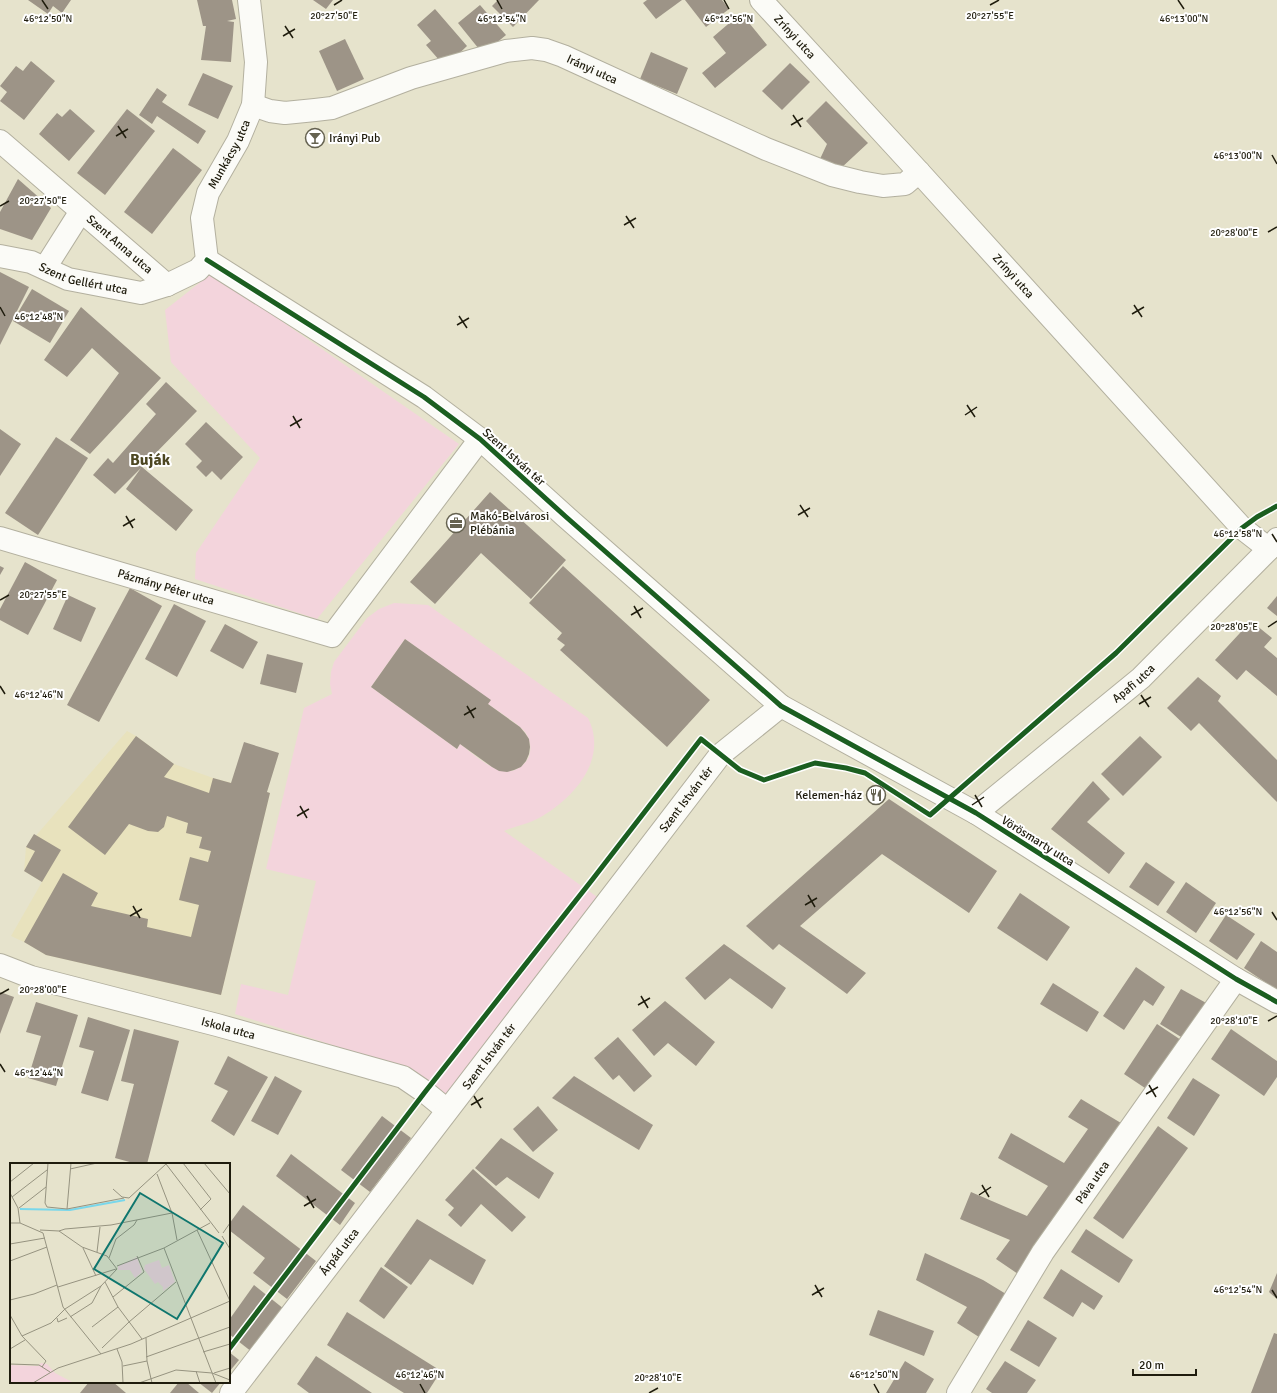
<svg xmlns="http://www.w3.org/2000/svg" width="1277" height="1393" viewBox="0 0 1277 1393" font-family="Signika,sans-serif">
	<rect width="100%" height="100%" fill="#e6e3cc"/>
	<polygon fill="#e8e2bd" points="127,731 136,736 174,764 213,778 270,793 221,995 46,955 24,942 11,936 42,882 24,871 26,847"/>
	<g fill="#f3d4dc" fill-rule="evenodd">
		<polygon points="212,273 459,444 317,619 195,579 196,553 260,458 171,362 165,310"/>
		<path d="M394 603 428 605 588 718C590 722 592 727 593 732 601 769 568 802 539 818 528 824 515 826 504 831L600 899 448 1098 408 1069 235 1014 241 984 288 995 316 881 266 869 304 708 332 694 330 684 331 672 334 662 367 618 379 609ZM405 639 490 700 488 704C499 712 516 722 525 732 530 739 532 748 529 756 527 762 522 766 517 769 499 779 474 754 460 744L457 749 371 687Z"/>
	</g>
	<g fill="#9d9487">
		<polygon points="28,0 71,0 62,13 53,6 48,14"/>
		<polygon points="197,0 232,0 236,19 227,21 234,22 231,62 201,60 206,26 203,26"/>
		<polygon points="313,0 333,0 326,9"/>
		<polygon points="498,0 539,0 513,27 492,6"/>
		<polygon points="647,0 682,0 656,19 643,3"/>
		<polygon points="685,0 722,0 729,9 706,27"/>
		<polygon points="480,5 506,35 483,54 458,23"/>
		<polygon points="435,9 467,46 450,62 445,57 440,61 426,45 431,41 417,25"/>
		<polygon points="741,13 767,45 715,88 702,73 726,53 713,37"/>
		<polygon points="345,39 364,79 337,91 319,51"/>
		<polygon points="651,52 688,68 677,94 640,79"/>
		<polygon points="31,61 55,81 24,120 0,101 7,92 0,86 16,66 23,71"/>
		<polygon points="790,63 810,82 782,110 762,91"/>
		<polygon points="203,73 233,86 218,119 188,105"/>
		<polygon points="157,88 167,95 162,102 206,131 198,144 157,116 152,124 139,115"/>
		<polygon points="826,101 868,143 840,169 820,159 827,144 806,121"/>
		<polygon points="70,109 95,131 69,161 39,134 57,113 62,117"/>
		<polygon points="127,109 155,131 105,195 77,173"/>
		<polygon points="173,148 202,170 152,234 124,212"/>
		<polygon points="18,179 51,208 32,240 0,229 0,212"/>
		<polygon points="0,272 29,287 0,345"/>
		<polygon points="32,289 69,311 50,343 13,321"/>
		<polygon points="81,307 161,378 90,454 70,440 119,373 92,348 67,377 44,360"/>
		<polygon points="166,382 197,411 142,467 193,510 176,531 126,489 141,468 115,494 93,475 108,458 113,463 156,414 146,404"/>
		<polygon points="206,422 243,457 221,480 212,471 206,477 196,467 202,461 185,444"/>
		<polygon points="0,429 21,444 0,476"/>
		<polygon points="56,437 88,458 38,535 5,513"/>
		<polygon points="490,492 566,560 531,599 481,553 435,604 410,582"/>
		<polygon points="25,562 57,580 28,635 0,620 0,609"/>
		<polygon points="0,566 4,568 0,575"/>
		<polygon points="563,566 710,700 667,747 560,650 565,645 557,639 562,633 529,603"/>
		<polygon points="130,588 162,606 99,722 67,705"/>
		<polygon points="68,595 96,608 81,642 53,629"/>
		<polygon points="1277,596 1277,616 1267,608"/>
		<polygon points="174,604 206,621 177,677 145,659"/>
		<polygon points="1251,621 1272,638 1264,647 1277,658 1277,696 1246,670 1237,680 1215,660"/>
		<polygon points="225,624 258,642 243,669 210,651"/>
		<polygon points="405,639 491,700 488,704 520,727 525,733 529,739 530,747 529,754 526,761 521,767 514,770 507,772 499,771 492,767 460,744 457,749 371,687"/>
		<polygon points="267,654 303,663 296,693 260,684"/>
		<polygon points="1198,677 1221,696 1218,701 1277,760 1277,802 1199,723 1191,731 1167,708"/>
		<polygon points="136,736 174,764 164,777 209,793 213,778 231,783 244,742 279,753 267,792 270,793 221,995 46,955 24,942 63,873 98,893 91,906 148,919 147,927 191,937 199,905 179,900 190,857 208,862 211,851 199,848 202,837 186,833 188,823 167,816 164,827 158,832 148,831 129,824 105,855 68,827"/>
		<polygon points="1140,736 1162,757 1123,796 1101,774"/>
		<polygon points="1093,781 1110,799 1087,822 1125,853 1109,874 1051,829"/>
		<polygon points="889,799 997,871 969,913 882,854 800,926 866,973 847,994 779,944 773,950 746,926"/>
		<polygon points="34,834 61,850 42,882 24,871 35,851 26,847"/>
		<polygon points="1146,862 1175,882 1158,906 1129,887"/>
		<polygon points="1186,882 1216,903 1196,933 1166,912"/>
		<polygon points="1020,893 1070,927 1047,961 997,928"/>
		<polygon points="1226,915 1255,934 1237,960 1209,941"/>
		<polygon points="1261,941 1277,952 1277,990 1244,968"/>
		<polygon points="724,944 786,988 772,1009 730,978 705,1000 685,978"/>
		<polygon points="1136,967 1165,987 1153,1006 1144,1000 1124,1030 1103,1016"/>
		<polygon points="1053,983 1099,1012 1087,1032 1040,1004"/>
		<polygon points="1181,989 1208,1004 1186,1040 1160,1024"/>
		<polygon points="0,992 14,997 0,1034"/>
		<polygon points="665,1001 715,1042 696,1066 668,1043 654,1056 632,1030"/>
		<polygon points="36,1002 78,1015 56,1086 28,1078 41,1036 26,1032"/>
		<polygon points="88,1017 130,1030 108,1101 81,1093 94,1051 79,1047"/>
		<polygon points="1157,1024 1184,1042 1151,1092 1124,1074"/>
		<polygon points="134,1029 179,1041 147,1164 137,1164 115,1158 134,1084 121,1081"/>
		<polygon points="1231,1029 1277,1061 1277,1077 1264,1096 1211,1059"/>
		<polygon points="618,1037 652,1076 634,1092 619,1075 613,1080 594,1058"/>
		<polygon points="228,1056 268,1077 234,1136 211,1121 228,1091 214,1084"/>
		<polygon points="275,1076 302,1091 278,1135 251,1121"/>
		<polygon points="574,1076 653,1125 639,1150 552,1098"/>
		<polygon points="1193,1078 1220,1095 1194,1136 1167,1118"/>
		<polygon points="1081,1099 1126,1126 1021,1276 996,1259 1010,1240 960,1219 971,1192 1027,1216 1048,1186 998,1158 1011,1133 1064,1163 1088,1129 1068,1117"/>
		<polygon points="538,1106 558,1130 533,1152 513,1129"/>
		<polygon points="382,1116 411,1138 370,1192 341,1170"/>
		<polygon points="1158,1126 1188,1148 1123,1239 1093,1218"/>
		<polygon points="501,1138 554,1173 539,1199 507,1177 496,1186 475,1168"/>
		<polygon points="291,1154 355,1203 340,1225 276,1176"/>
		<polygon points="473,1169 526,1217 512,1232 481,1204 461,1227 448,1215 454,1208 445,1200"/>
		<polygon points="243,1205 316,1261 287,1299 253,1273 265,1258 229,1230 229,1224"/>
		<polygon points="417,1219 486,1260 473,1285 430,1259 411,1285 384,1266"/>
		<polygon points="1086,1229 1133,1260 1119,1283 1071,1252"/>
		<polygon points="925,1253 983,1280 1006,1294 979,1337 957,1323 967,1307 916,1280"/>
		<polygon points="381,1267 408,1287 384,1319 359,1301"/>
		<polygon points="1061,1269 1103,1296 1094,1310 1082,1302 1073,1317 1043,1298"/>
		<polygon points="1277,1273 1277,1299 1269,1292"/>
		<polygon points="254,1285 284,1309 252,1352 229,1334 229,1320"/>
		<polygon points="878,1310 934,1331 924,1356 869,1335"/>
		<polygon points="347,1312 441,1371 427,1393 404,1393 327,1345"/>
		<polygon points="1028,1320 1057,1338 1039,1367 1010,1350"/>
		<polygon points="1274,1333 1277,1334 1277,1393 1251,1393"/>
		<polygon points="229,1352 239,1360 229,1372"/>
		<polygon points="316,1356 372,1393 309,1393 297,1384"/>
		<polygon points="905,1361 934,1379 926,1393 886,1393"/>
		<polygon points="1005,1361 1036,1380 1027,1393 992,1393 986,1389"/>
		<polygon points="89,1382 113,1382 126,1393 80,1393"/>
		<polygon points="179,1382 186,1382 199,1393 170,1393"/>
		<polygon points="198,1382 221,1382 212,1393"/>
	</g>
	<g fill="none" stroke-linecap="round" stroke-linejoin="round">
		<g stroke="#b3b09f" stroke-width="24">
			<g id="street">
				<path id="s1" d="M761 0 919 172 1242 528 1269 549"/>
				<path id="s2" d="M253 105 270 111 285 113 315 110 332 108 411 78 506 51 532 48 546 50 563 56 766 149 832 175 860 182 883 186 905 184 919 172"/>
				<path id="s3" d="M0 141 167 285"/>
				<path id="s4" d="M0 256 31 262 68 279 141 293 167 285 198 270 207 260 202 218 208 193 238 141 253 105 256 62 249 0"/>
				<polyline points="207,260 424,397 480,439 565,516 781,706 976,813 1236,979 1277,1002"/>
				<polyline points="45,268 81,211"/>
				<path id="s5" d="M0 538 332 636 480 439"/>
				<path id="s6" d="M976 813 1141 678 1269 549 1277 539"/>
				<path id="s7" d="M0 965 31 977 217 1025 403 1077 425 1092 447 1110"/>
				<path id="s8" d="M231 1393 720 755 781 706"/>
				<path id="s9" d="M958 1393 1043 1252 1236 979"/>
			</g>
		</g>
		<use href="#street" stroke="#fbfbf7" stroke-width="22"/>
		<g stroke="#fff" stroke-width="8">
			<g id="cycleway">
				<polyline points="207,260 424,397 480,439 565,516 781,706 976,813 1236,979 1277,1002"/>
				<polyline points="229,1349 425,1092 592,880 701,739 740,770 764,780 815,763 846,768 865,773 930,815 1116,653 1242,528 1257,517 1277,506"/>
			</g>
		</g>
		<use href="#cycleway" stroke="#1b5e20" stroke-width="5"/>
	</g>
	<path fill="none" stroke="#1f1c0d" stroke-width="1.5" d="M42 0 48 9M497 0 502 9M724 0 729 9M1178 0 1184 9M334 5 342 0M990 5 999 0M285 26 293 38M283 36 295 29M793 115 801 127M791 125 803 118M118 126 126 138M116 136 128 129M1272 155 1277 164M0 206 9 201M626 216 634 228M624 225 636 218M1268 232 1277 227M1134 305 1142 317M0 307 5 316M1132 314 1144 307M459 316 467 328M457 325 469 318M967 405 975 417M965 415 977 407M293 416 300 428M290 426 302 419M800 505 808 517M798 515 810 508M126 516 133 528M123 526 135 519M1272 534 1277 542M0 600 9 595M634 606 641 618M631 615 643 608M1268 627 1277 621M0 686 5 694M1141 695 1149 707M1139 704 1151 697M467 706 474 718M464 715 476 708M975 795 982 807M972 805 984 797M300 806 307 818M297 816 309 809M808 895 815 907M805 905 817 898M133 906 140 918M1272 912 1277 920M130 916 142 909M0 994 9 989M641 996 648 1008M638 1005 650 998M1268 1021 1277 1016M0 1064 5 1072M1149 1085 1156 1097M1146 1094 1158 1087M474 1096 481 1108M471 1105 483 1098M982 1185 989 1197M979 1195 991 1187M307 1196 314 1208M304 1206 316 1199M815 1285 822 1297M1272 1290 1277 1298M812 1295 824 1288M420 1384 425 1393M874 1384 879 1393M649 1393 658 1388"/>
	<defs>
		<g id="bar-ring" transform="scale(1)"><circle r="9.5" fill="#fff" stroke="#656250" stroke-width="1.5"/><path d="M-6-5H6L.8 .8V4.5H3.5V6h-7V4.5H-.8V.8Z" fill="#656250"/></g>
		<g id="office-ring" transform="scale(1)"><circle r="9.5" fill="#fff" stroke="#656250" stroke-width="1.5"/><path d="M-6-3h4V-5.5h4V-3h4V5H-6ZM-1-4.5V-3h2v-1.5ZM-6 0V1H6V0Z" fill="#656250"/></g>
		<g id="restaurant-ring" transform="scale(1)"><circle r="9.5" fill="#fff" stroke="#656250" stroke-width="1.5"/><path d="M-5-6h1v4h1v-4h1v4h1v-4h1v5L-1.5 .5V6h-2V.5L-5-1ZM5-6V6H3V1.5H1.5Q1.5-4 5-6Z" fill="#656250"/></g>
	</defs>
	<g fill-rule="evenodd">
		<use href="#bar-ring" x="315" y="138"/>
		<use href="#office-ring" x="456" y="523"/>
		<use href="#restaurant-ring" x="876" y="795"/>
	</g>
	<g text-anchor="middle" stroke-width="4" stroke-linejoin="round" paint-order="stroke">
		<g font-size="12" fill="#1f1c0d" stroke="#fff">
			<text dy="4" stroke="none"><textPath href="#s1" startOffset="50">Zrínyi utca</textPath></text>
			<text dy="4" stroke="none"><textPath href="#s2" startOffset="354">Irányi utca</textPath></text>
			<text dy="4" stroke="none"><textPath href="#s4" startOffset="334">Munkácsy utca</textPath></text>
			<text dy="4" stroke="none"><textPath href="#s3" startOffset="158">Szent Anna utca</textPath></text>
			<text dy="4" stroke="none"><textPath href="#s1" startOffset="374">Zrínyi utca</textPath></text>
			<text dy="4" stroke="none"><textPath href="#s4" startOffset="87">Szent Gellért utca</textPath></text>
			<text transform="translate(514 457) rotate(42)" y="4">Szent István tér</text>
			<text dy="4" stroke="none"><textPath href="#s5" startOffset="173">Pázmány Péter utca</textPath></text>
			<text dy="4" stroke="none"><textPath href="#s6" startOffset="204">Apafi utca</textPath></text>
			<text dy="4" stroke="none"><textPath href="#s8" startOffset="748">Szent István tér</textPath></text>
			<text transform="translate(1038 841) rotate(32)" y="4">Vörösmarty utca</text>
			<text dy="4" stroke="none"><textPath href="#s7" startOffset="237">Iskola utca</textPath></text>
			<text dy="4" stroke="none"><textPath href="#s8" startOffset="424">Szent István tér</textPath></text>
			<text dy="4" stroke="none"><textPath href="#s9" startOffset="250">Páva utca</textPath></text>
			<text dy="4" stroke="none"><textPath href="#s8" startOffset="178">Árpád utca</textPath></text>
		</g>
		<g font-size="12" fill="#1f1c0d" stroke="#fff" text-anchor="start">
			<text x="329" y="142">Irányi Pub</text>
			<text x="470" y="520">Makó-Belvárosi<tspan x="470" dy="14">Plébánia</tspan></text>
			<text x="862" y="799" text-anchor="end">Kelemen-ház</text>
		</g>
		<g font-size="16" font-weight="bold" fill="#4d4722" stroke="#fff">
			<text x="150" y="465">Buják</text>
		</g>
	</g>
	<g transform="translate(10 1163)">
		<rect width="220" height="220" fill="#e6e3cc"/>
		<path d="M127 94 132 109 125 115 120 107H108V103ZM149 97 152 105 159 102 165 119 153 128V124L148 119 145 121 134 106 135 102ZM31 200 37 201 45 210 64 220H0V202L28 203Z" fill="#f3d4dc"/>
		<path fill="none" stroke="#79d7eb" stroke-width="2" d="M10 46 60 47 115 37"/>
		<path fill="none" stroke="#969380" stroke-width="1" d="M38 0 35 40 37 44 57 46 114 35M173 0 201 36 190 47M194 0 220 31M156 1 209 70M60 6 87 0M147 11 162 50 167 77M0 19 24 0M103 26 112 34 119 35 156 1M0 30 8 45 10 60M2 34 37 7M9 45 36 24M57 46 61 0M0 60H10L33 70 53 144 91 191M30 67 49 68 55 66 101 62 162 50M187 67 220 138M49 68 72 84 97 93 107 106M213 70 220 60M212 73 220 86M0 81 35 75M73 85 86 113M154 85 206 220M87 89 90 64M99 95 106 76 124 62 127 57M0 98 37 84M107 103 154 85 200 60M95 119 108 144 132 176M48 124 106 106M103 134 134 109 127 93M0 137 24 131 47 122M0 152 12 173 36 198 32 204M60 154 82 140 91 123 107 106M47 155 48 159 57 155M82 164 108 144M12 173 41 160 55 146 91 123M136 175 137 198 142 220M92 185 119 159 166 119M0 186 15 177M107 186 112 199 113 220M193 189 220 181M136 194 220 164M0 201 29 202 40 209M113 203 137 198M186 208 190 220M204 210 220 205M23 220 48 205 121 181 220 138M129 220 166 207 202 210 220 217"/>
		<path fill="#0f766e" fill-opacity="0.15" stroke="#0f766e" stroke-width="2" d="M130 30 213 80 167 156 84 106Z"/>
		<rect width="220" height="220" fill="none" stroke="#1f1c0d" stroke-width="2"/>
	</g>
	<g font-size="10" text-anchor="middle" fill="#1f1c0d" stroke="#fff" stroke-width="4" stroke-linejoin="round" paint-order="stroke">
		<text x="334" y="19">20°27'50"E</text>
		<text x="990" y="19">20°27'55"E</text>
		<text x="48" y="22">46°12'50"N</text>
		<text x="502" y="22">46°12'54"N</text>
		<text x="729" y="22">46°12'56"N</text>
		<text x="1184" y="22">46°13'00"N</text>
		<text x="1238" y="159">46°13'00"N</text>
		<text x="43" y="204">20°27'50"E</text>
		<text x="1234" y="236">20°28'00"E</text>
		<text x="39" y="320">46°12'48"N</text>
		<text x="1238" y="537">46°12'58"N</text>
		<text x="43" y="598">20°27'55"E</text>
		<text x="1234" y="630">20°28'05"E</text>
		<text x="39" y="698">46°12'46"N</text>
		<text x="1238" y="915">46°12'56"N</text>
		<text x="43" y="993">20°28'00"E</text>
		<text x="1234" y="1024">20°28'10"E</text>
		<text x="39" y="1076">46°12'44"N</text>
		<text x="1238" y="1293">46°12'54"N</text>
		<text x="420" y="1378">46°12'46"N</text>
		<text x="874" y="1378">46°12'50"N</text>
		<text x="658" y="1381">20°28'10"E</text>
	</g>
	<path d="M1133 1369v6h63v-6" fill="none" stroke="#1f1c0d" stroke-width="2"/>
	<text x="1139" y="1369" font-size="12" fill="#1f1c0d" stroke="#ffffff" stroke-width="3" paint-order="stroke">20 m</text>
</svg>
